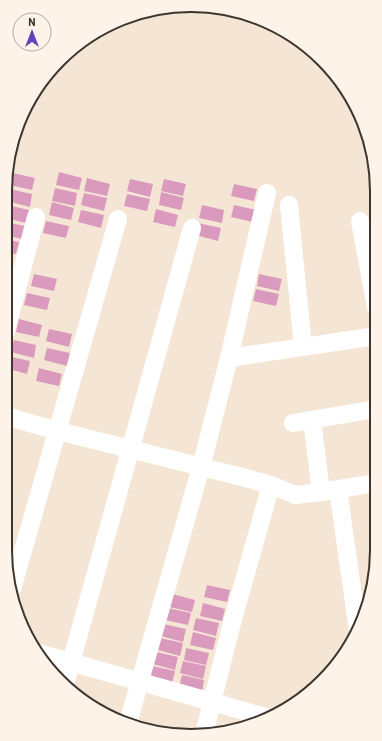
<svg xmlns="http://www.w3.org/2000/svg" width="382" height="741" viewBox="0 0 382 741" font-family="Barlow,sans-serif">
	<rect width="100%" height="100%" fill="#f5e5d4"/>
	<g fill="#da9abd">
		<polygon points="59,172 82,178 79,190 56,185"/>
		<polygon points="13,173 35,178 32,190 10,185"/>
		<polygon points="87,178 110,184 107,196 84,191"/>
		<polygon points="130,179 153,184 150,197 127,191"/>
		<polygon points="164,179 186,184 183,196 161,191"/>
		<polygon points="234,184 257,189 254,201 231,196"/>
		<polygon points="55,188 77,193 75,206 52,201"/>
		<polygon points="10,189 32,194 30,207 7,201"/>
		<polygon points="161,192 184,198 181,210 159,205"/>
		<polygon points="84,193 107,198 104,211 81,205"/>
		<polygon points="127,194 150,199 147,211 124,206"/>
		<polygon points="52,202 74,208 71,220 49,215"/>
		<polygon points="7,205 29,210 26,223 5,218"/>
		<polygon points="202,205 224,210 222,223 199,218"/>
		<polygon points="234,205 256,210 253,222 231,217"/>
		<polygon points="156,209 178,215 175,227 153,222"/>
		<polygon points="81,210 104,215 101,228 78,222"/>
		<polygon points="46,221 69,226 66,238 43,233"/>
		<polygon points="5,222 25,226 22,239 5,235"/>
		<polygon points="198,223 221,228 218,241 196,235"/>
		<polygon points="5,239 19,242 16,254 5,252"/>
		<polygon points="34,274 57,279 54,291 31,286"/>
		<polygon points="259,274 282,279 279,291 257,286"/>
		<polygon points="256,289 279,294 276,306 253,301"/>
		<polygon points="27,293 50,298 47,310 24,305"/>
		<polygon points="19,319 42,325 39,337 16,332"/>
		<polygon points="49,329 72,334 69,347 46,341"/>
		<polygon points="14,340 36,345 34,358 11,352"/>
		<polygon points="47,348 70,353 67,366 44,360"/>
		<polygon points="7,356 30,361 27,374 5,368"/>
		<polygon points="39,368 62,374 59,386 36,381"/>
		<polygon points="207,585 230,590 227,602 204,597"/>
		<polygon points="172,594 195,600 192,612 169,607"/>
		<polygon points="203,603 225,609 222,621 200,616"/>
		<polygon points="168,608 191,613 188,625 165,620"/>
		<polygon points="196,618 219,623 216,636 193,630"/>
		<polygon points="163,624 186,629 183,642 161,636"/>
		<polygon points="193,632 216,638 213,650 190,645"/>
		<polygon points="160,638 183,643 180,656 158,650"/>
		<polygon points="186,648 209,653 206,665 184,660"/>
		<polygon points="156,652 178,657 175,670 153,664"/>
		<polygon points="183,661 206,666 203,679 180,673"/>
		<polygon points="152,666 175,671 172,683 149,678"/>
		<polygon points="182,675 204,680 202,693 179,687"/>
	</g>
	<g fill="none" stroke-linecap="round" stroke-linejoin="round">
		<g stroke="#fff" stroke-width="18">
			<polyline points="289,205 303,347"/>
			<polyline points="360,221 376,307"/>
			<polyline points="5,334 36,217"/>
			<polyline points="229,358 376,336"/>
			<polyline points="5,416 58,431 242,477 271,485 295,495 321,492 376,483"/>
			<polyline points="312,420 321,492"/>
			<polyline points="293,423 376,409"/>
			<polyline points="338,489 358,631"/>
			<polyline points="12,589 118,219"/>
			<polyline points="38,653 269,718"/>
			<polyline points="65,684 192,228"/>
			<polyline points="128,723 201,467 229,358 267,193"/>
			<polyline points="204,734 232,623 271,485"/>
		</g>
	</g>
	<path d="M0 0H382V741H0ZM191 12H191A179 179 0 0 1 370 191V550A179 179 0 0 1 191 729H191A179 179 0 0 1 12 550V191A179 179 0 0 1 191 12Z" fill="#fdf3e9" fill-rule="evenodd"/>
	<path fill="none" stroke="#3c362f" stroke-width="2" d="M191 12H191A179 179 0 0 1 370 191V550A179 179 0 0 1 191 729H191A179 179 0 0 1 12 550V191A179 179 0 0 1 191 12Z"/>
	<g transform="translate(32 32)"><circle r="19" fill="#fdf3e9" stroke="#b0a79f"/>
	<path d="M0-3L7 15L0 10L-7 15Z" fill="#6344bc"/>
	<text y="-6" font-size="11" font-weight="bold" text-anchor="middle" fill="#3c362f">N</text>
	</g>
</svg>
